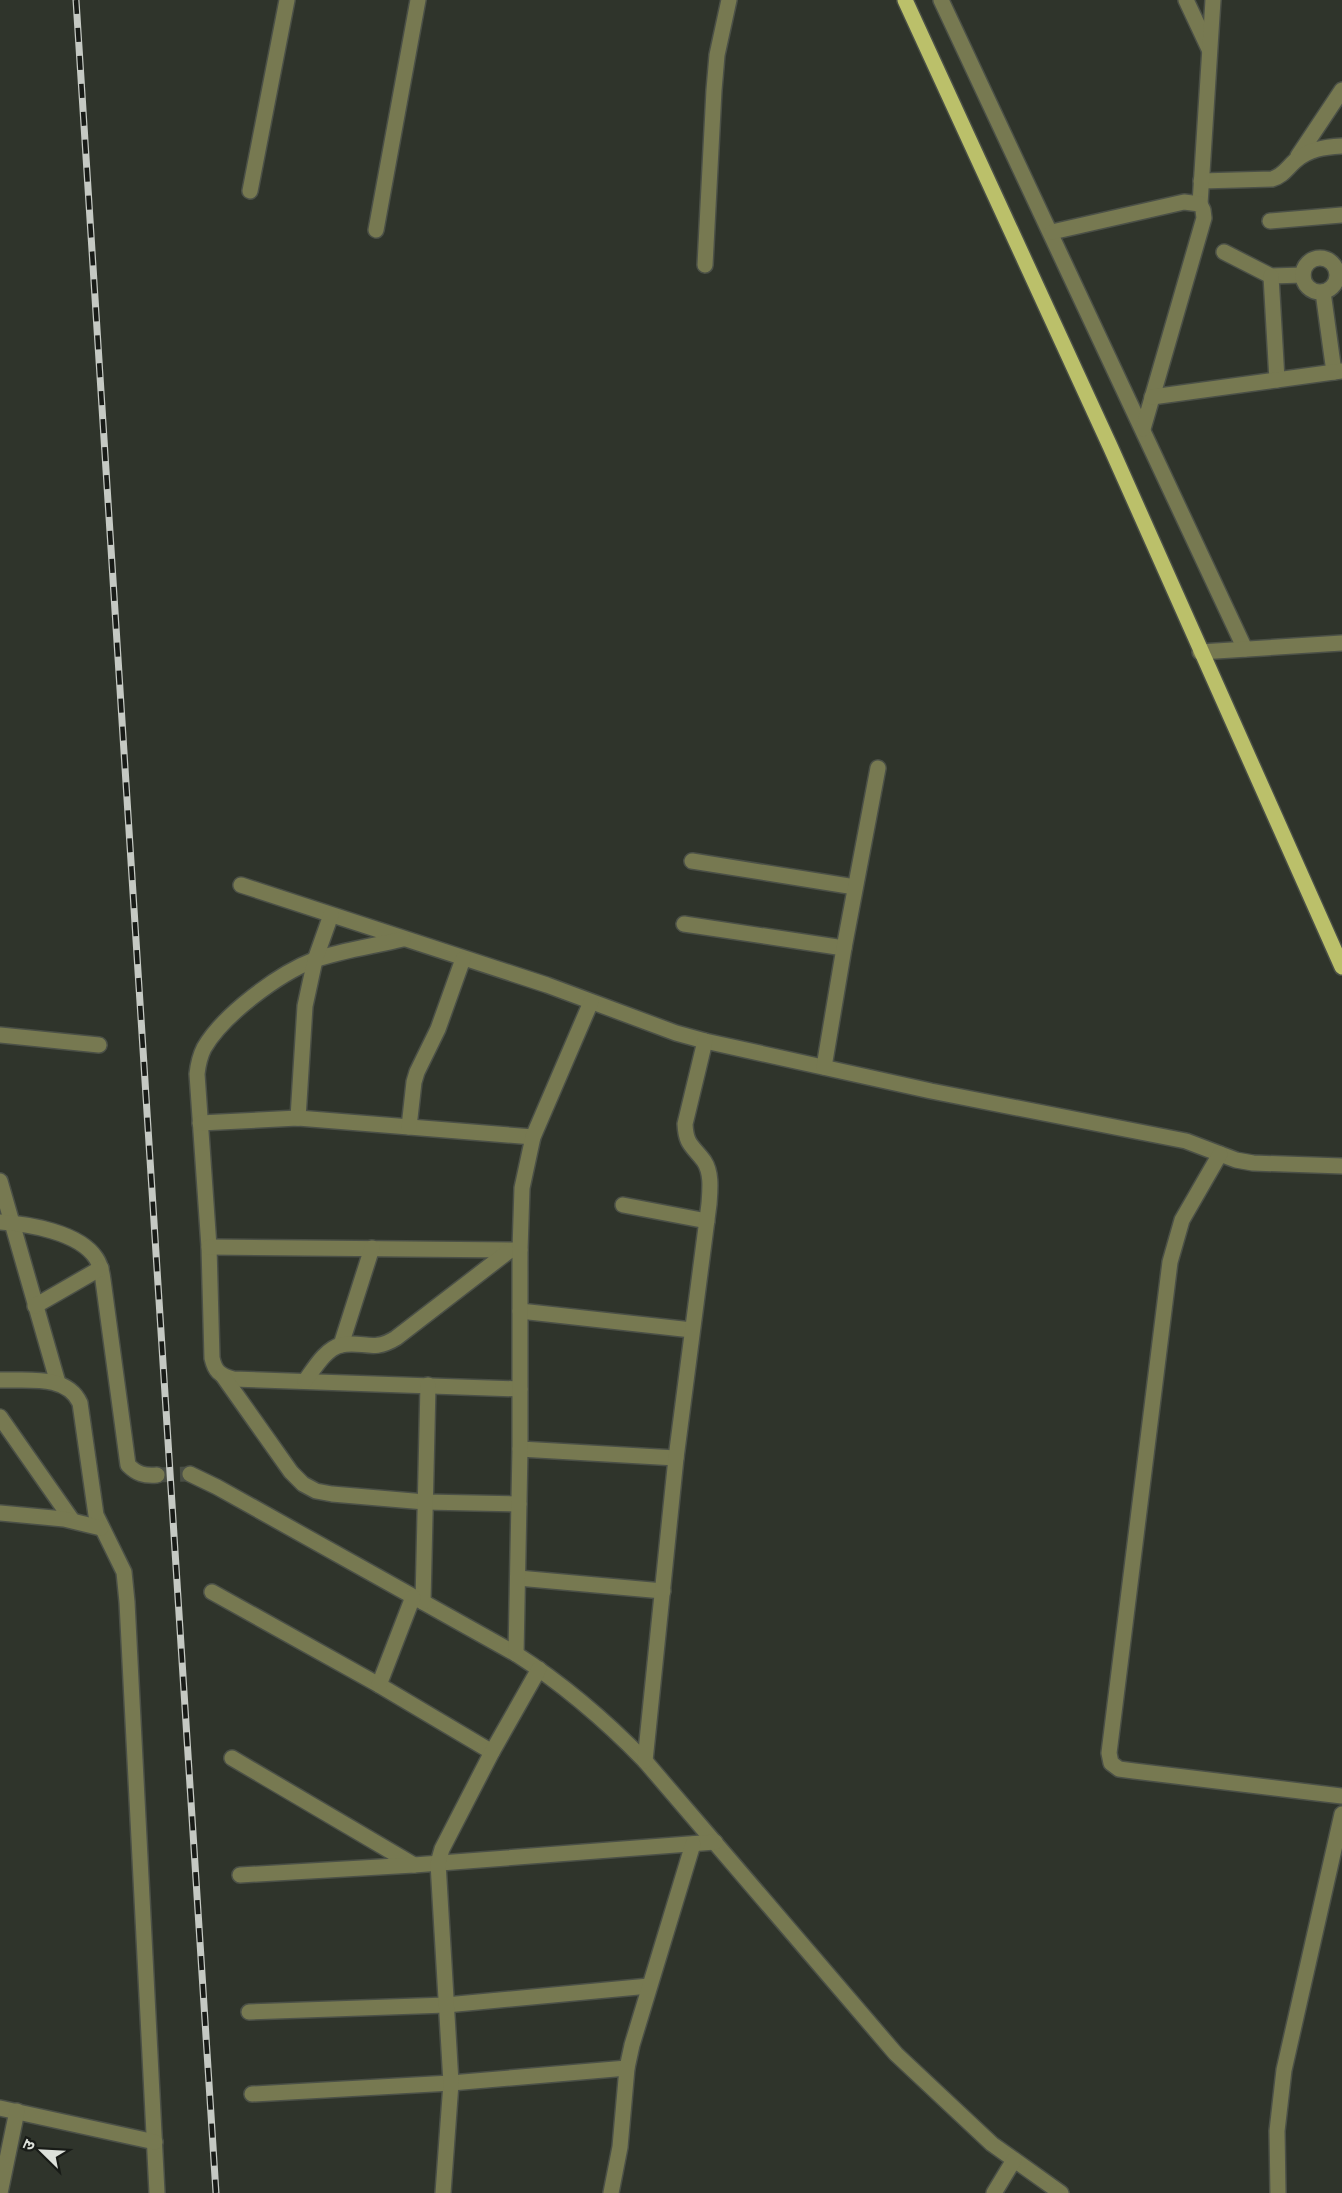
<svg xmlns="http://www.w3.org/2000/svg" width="1342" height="2193" viewBox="0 0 1342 2193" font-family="'Public Sans','Noto Sans Devanagari',sans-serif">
	<rect width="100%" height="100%" fill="#2f342b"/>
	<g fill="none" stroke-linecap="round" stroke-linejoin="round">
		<polyline stroke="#494e45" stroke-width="15" stroke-dasharray="15 8" stroke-linecap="butt" points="157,1475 190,1474"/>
		<g stroke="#4b5047" stroke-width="18">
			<g id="minor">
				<polyline points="941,0 1245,649"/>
				<polyline points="1186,0 1209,49"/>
				<polyline points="1298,156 1342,90"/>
				<path d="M1201 181 1272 179C1283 176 1287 168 1295 161 1309 149 1324 147 1342 146"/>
				<polyline points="250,191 287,0"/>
				<polyline points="1200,204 1213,0"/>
				<polyline points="1270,221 1342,215"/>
				<polyline points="376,230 418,0"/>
				<polyline points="1052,232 1184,202 1200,204 1203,210 1204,218 1143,429"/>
				<polyline points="1224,252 1271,276 1303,275"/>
				<circle cx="1320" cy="275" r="17"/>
				<polyline points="705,265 714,90 717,55 729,0"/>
				<polyline points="1271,276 1277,380"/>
				<polyline points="1323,292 1334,372"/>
				<polyline points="1152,397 1342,371"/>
				<polyline points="1200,652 1342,643"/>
				<polyline points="692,861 855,887"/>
				<polyline points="241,885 547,985 676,1033 705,1041 931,1091 1186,1141 1236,1160 1253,1163 1342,1166"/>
				<polyline points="684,924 844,948"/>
				<path d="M403 939C374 946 342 950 314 960 278 974 223 1015 204 1048 200 1056 198 1065 197 1074L209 1247 212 1358C215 1371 219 1375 233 1379L520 1389"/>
				<polyline points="0,1035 99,1045"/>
				<polyline points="824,1067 844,948 878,768"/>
				<polyline points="298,1118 305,1006 315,960 331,915"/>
				<polyline points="200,1123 298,1118 533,1137"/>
				<polyline points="409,1127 414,1082 417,1072 438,1029 463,959"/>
				<polyline points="1220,1154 1182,1220 1170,1262 1109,1753 1111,1763 1119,1769 1134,1771 1342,1796"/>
				<polyline points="0,1181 58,1383"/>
				<polyline points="623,1205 707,1221"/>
				<path d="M0 1222C28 1224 79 1232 96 1258 100 1264 102 1272 103 1280L128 1465C137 1474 144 1476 157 1475"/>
				<polyline points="209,1247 520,1250"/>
				<polyline points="35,1306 101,1268"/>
				<polyline points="520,1311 692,1330"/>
				<polyline points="341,1345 372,1248"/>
				<polyline points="223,1376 291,1472 303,1484 316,1491 332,1494 425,1502 519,1504"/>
				<path d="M0 1380C27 1381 67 1374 80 1403L96 1515 124 1572 127 1602 157 2193"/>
				<path d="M305 1381C314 1369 325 1349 341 1345 363 1340 372 1353 396 1338L509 1251"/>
				<polyline points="0,1417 72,1520"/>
				<polyline points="520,1449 676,1458"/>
				<path d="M190 1474 217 1487 516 1654C563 1684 606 1721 645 1761L896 2054 992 2144 1061 2193"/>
				<polyline points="0,1513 64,1519 101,1528"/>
				<polyline points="518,1578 663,1591"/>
				<polyline points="212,1592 379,1685 492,1752"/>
				<polyline points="423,1602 428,1385"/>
				<polyline points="516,1654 520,1449 520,1250 522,1188 533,1137 591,1002"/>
				<polyline points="379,1685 413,1597"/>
				<polyline points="232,1758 414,1865"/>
				<path d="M645 1761 676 1458 709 1204C710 1190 712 1173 704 1161 692 1145 686 1145 685 1124L705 1041"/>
				<polyline points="240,1875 414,1865 715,1842"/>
				<polyline points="249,2012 446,2005 649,1986"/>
				<polyline points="252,2094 451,2083 627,2068"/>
				<polyline points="0,2108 155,2142"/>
				<polyline points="0,2193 17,2111"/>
				<polyline points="443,2193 451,2083 438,1863 442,1849 492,1752 539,1669"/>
				<polyline points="611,2193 620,2147 627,2068 632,2045 693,1844"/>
				<polyline points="994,2193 1014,2160"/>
				<polyline points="1278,2193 1277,2131 1284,2070 1342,1814"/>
			</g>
		</g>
		<g stroke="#4b5047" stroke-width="18">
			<polyline id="major" points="905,0 1110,446 1342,967"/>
		</g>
		<use href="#minor" stroke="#777951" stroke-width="15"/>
		<use href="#major" stroke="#bbc06a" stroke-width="15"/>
		<g stroke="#c5c9c3" stroke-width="7">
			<polyline id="rail" points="76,0 216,2193"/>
		</g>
		<use href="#rail" stroke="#181b17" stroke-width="4.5" stroke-dasharray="14" stroke-linecap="butt"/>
	</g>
	<g transform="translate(42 2151) rotate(294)" stroke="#181b17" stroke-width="4.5" paint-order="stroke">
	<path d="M0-4.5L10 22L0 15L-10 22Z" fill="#dde1db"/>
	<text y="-9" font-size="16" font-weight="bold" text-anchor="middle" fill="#dde1db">उ</text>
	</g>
</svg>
